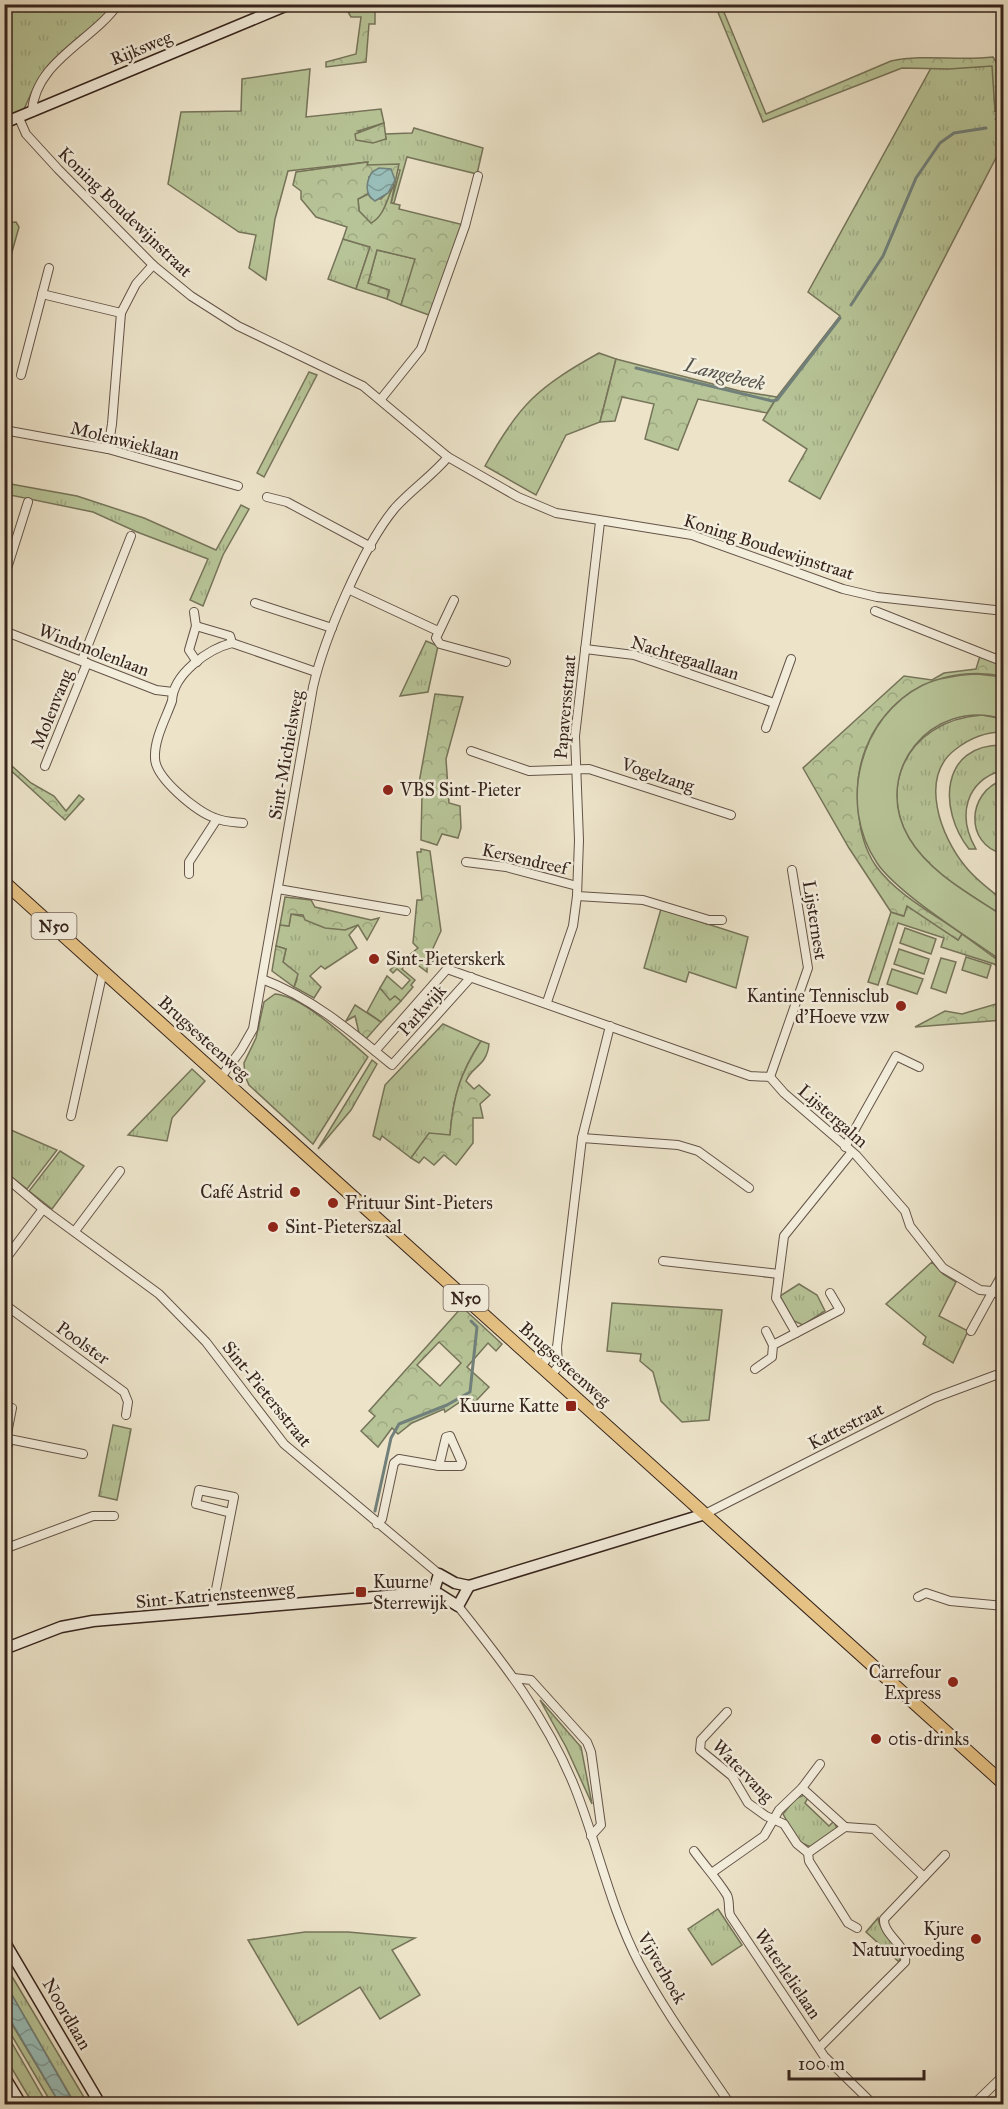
<svg xmlns="http://www.w3.org/2000/svg" width="1008" height="2109" viewBox="0 0 1008 2109" font-family="'IM FELL Great Primer',serif">
	<defs>
		<pattern id="grass-tufts" width="24" height="20" patternUnits="userSpaceOnUse" patternTransform="scale(1.5)"><rect width="24" height="20" fill="#b7c497"/><path d="M3 7l-1-3M5 7V3M7 7l1-3M15 17l-1-3M17 17v-4M19 17l1-3" fill="none" stroke="#9ea882"/></pattern>
		<pattern id="forest-crowns" width="20" height="18" patternUnits="userSpaceOnUse" patternTransform="scale(1.5)"><rect width="20" height="18" fill="#b7c497"/><path d="M2 6a3 3 0 1 1 6 0M12 15a3 3 0 1 1 6 0" fill="none" stroke="#9ea882"/></pattern>
		<pattern id="water-waves" width="16" height="10" patternUnits="userSpaceOnUse" patternTransform="scale(1.5)"><rect width="16" height="10" fill="#99beb9"/><path d="M0 5q4-4 8 0t8 0" fill="none" stroke="#7e9a96"/></pattern>
	</defs>
	<rect width="100%" height="100%" fill="#ece3c9"/>
	<filter id="stains"><feTurbulence type="fractalNoise" baseFrequency=".00333" numOctaves="4"/><feColorMatrix values="0 0 0 0 .2 0 0 0 0 .09 0 0 0 0 .02 0 0 0 .5 -.17"/></filter>
	<radialGradient id="worn" r=".72"><stop offset=".6" stop-color="#630" stop-opacity="0"/><stop offset="1" stop-color="#630" stop-opacity=".3"/></radialGradient>
	<g fill="url(#grass-tufts)" stroke="#76745a" stroke-width="1.5">
		<path d="M4 5H114C96 28 70 43 49 65 37 78 31 94 24 109L4 118Z"/>
		<polygon points="993,66 995,111 1003,108 1003,152 999,152 820,499 789,481 807,449 763,420 777,397 840,316 808,292 931,68"/>
		<polygon points="310,69 306,117 381,109 384,123 358,131 386,139 385,134 412,133 414,128 483,148 477,174 407,157 394,203 391,203 400,170 367,165 367,162 288,171 275,219 266,280 249,268 256,235 239,232 168,184 181,112 241,111 242,79"/>
		<path d="M391 189C390 200 382 218 371 224L359 211 358 199 368 194 371 198 381 199Z"/>
		<polygon points="16,222 19,227 5,277 5,223"/>
		<polygon points="343,239 370,247 356,289 328,279"/>
		<polygon points="377,250 416,259 401,305 387,299 389,290 368,283"/>
		<path d="M599 353 616 359 600 422 566 435 536 495 485 466C519 404 538 387 599 353Z"/>
		<polygon points="309,372 317,375 264,477 257,473"/>
		<polygon points="5,483 77,496 144,518 216,550 241,505 249,509 223,555 203,606 190,600 208,559 137,532 93,512 5,494"/>
		<polygon points="426,641 438,646 428,692 400,696"/>
		<path d="M982 715 1003 719V732C986 732 970 738 956 749 918 777 941 837 965 866 976 880 990 890 1003 900V916C976 898 944 881 922 856 869 796 905 720 982 715Z"/>
		<path d="M1003 745V770C965 781 957 816 976 849H969C938 810 940 744 1003 745Z"/>
		<path d="M1003 780H1004L1003 854C964 844 967 792 1003 780Z"/>
		<polygon points="907,906 958,940 962,934 1003,964 1003,986 998,980 999,968 994,964 941,947 944,938 898,923 878,985 868,982 891,912 903,916"/>
		<polygon points="661,909 748,937 736,988 689,972 686,982 644,968"/>
		<polygon points="291,914 349,926 358,925 349,935 357,948 325,969 321,966 310,976 321,987 314,998 294,987 297,979 292,970 283,962 286,949 276,946 280,925 289,926"/>
		<polygon points="380,988 390,999 395,996 401,1001 381,1022 367,1012"/>
		<path d="M275 994C303 996 346 1038 368 1057L313 1144 249 1085 245 1076 244 1063 256 1038 264 1002Z"/>
		<path d="M443 1024 481 1041C460 1074 453 1096 450 1135L429 1134 411 1158 382 1136 380 1140 373 1136 385 1085Z"/>
		<polygon points="372,1060 377,1064 351,1110 318,1149"/>
		<polygon points="192,1069 205,1081 172,1118 167,1141 128,1135"/>
		<polygon points="4,1127 57,1150 27,1189 5,1172"/>
		<polygon points="60,1151 84,1166 52,1209 29,1191"/>
		<polygon points="932,1262 943,1274 956,1282 939,1316 968,1331 953,1363 923,1344 926,1337 886,1304"/>
		<polygon points="799,1284 817,1295 825,1311 803,1325 794,1321 780,1296"/>
		<polygon points="612,1303 722,1310 709,1420 682,1422 661,1401 653,1372 640,1361 641,1354 607,1351"/>
		<polygon points="113,1425 131,1429 117,1500 99,1496"/>
		<polygon points="540,1700 581,1747 592,1804 566,1747"/>
		<polygon points="804,1795 808,1798 805,1803 829,1826 834,1821 837,1829 811,1847 799,1842 783,1814 795,1799"/>
		<polygon points="718,1909 742,1945 712,1965 688,1929"/>
		<path d="M878 1918C879 1933 905 1948 899 1962L866 1932Z"/>
		<polygon points="305,1932 348,1932 415,1938 392,1950 420,1995 380,2019 360,1987 298,2025 248,1940"/>
		<polygon points="4,1963 88,2104 75,2104 5,1983"/>
		<polygon points="4,2011 60,2104 52,2104 5,2024"/>
		<polygon points="4,2032 5,2031 47,2104 33,2104 5,2057"/>
	</g>
	<g fill="url(#forest-crowns)" stroke="#76745a" stroke-width="1.5" fill-rule="evenodd">
		<polygon points="344,5 375,5 375,24 369,24 366,62 326,67 326,62 356,54 361,17 351,17"/>
		<path d="M715 5H721L766 114 891 61C924 54 959 61 993 57L999 66 1003 108 995 111 992 66 949 69 902 68 763 122Z"/>
		<polygon points="384,123 386,139 373,143 356,140 355,134"/>
		<path d="M368 162 367 165 399 164 391 203 400 205 399 209 464 225 429 315 401 305 415 259 377 250 368 283 389 290 387 299 356 289 370 247 343 239 347 227 316 217 301 199V191L293 185 296 172ZM369 177 394 185C387 197 385 216 371 223L359 211 358 199 368 194Z"/>
		<polygon points="616,359 740,391 777,397 767,413 698,399 678,450 645,439 654,404 622,397 615,421 600,422"/>
		<path d="M980 656 1003 664V676C921 660 851 721 858 805 859 826 864 849 876 866 896 894 934 914 962 934L958 940 907 906 904 916 891 912 849 848 803 768 904 676 932 680 944 673 976 669Z"/>
		<polygon points="435,694 463,697 446,759 449,803 460,806 461,828 458,838 442,834 437,845 421,840 422,795 417,794"/>
		<polygon points="4,759 31,783 54,796 66,811 79,795 84,799 65,820 5,765"/>
		<polygon points="421,849 430,851 441,931 428,959 433,961 427,968 427,972 407,957 418,948 413,943 417,900 422,900 417,852 421,852"/>
		<polygon points="285,897 311,900 315,907 371,920 379,918 367,940 358,925 345,930 325,928 305,920 303,915 291,914 289,926 280,925"/>
		<polygon points="276,946 286,949 283,962 298,974 294,987 272,971"/>
		<polygon points="400,961 404,966 402,969 415,980 411,985 413,987 401,1001 395,996 390,1000 380,988 387,976 402,989 410,980 397,969 393,973 390,970"/>
		<polygon points="1003,1002 1003,1020 915,1027 945,1011 962,1014"/>
		<polygon points="355,1005 381,1022 366,1039 359,1033 355,1016 346,1021"/>
		<path d="M481 1041 489 1044C487 1066 472 1066 466 1081L474 1089 479 1085 490 1095 480 1104 483 1118H473V1143L456 1165 444 1155 434 1165 424 1157 419 1163 411 1158 429 1133 450 1135C453 1096 460 1074 481 1041Z"/>
		<path d="M462 1307 502 1344 496 1351 488 1343 467 1367 489 1387 475 1402 469 1396 445 1412 444 1409 412 1423 398 1434 392 1428 378 1447 361 1431 375 1416 369 1411ZM439 1342 461 1363 440 1386 417 1365Z"/>
	</g>
	<g fill="#b7c497" stroke="#76745a" stroke-width="1.5">
		<path d="M977 674 1003 677V719C932 697 870 772 909 838 930 873 970 894 1003 916V962C970 938 898 894 877 863 837 804 860 716 923 685 940 677 958 675 977 674Z"/>
		<polygon points="905,928 936,939 931,954 900,943"/>
		<polygon points="899,949 929,959 924,974 894,964"/>
		<polygon points="966,957 991,965 987,978 962,970"/>
		<polygon points="941,958 956,962 946,993 931,988"/>
		<polygon points="892,969 923,979 917,994 887,984"/>
	</g>
	<g fill="url(#water-waves)" stroke="#71807b" stroke-width="1.5">
		<path d="M379 168 391 169 395 180 388 193 375 201C364 194 366 182 372 172Z"/>
		<polygon points="5,1983 70,2096 75,2104 60,2104 5,2011"/>
	</g>
	<g fill="none" stroke-linecap="round" stroke-linejoin="round">
		<g stroke="#71807b" stroke-width="3">
			<polyline points="996,119 1004,116"/>
			<polyline points="851,305 883,256 916,178 940,143 954,133 986,128"/>
			<polyline points="636,368 772,401 777,400 840,318"/>
			<polyline points="375,1511 391,1438 399,1424 447,1405 470,1392 477,1327 471,1321"/>
		</g>
		<g stroke="#645448" stroke-width="10">
			<g id="street">
				<path d="M32 112C35 61 93 41 118 4"/>
				<polyline points="19,118 26,134 58,169 153,265 191,296 238,326 363,386 448,457 518,497 556,513 692,535 843,589 877,597 1004,611"/>
				<polyline points="42,294 121,313"/>
				<polyline points="21,375 49,268"/>
				<polyline points="381,399 421,349 465,226 478,176"/>
				<polyline points="4,430 108,449 238,486"/>
				<polyline points="108,449 112,424 121,313 136,284 153,265"/>
				<polyline points="267,497 287,502 371,547"/>
				<polyline points="4,578 28,502"/>
				<polyline points="350,590 438,631"/>
				<polyline points="454,600 436,638 440,644 506,662"/>
				<polyline points="255,603 332,628"/>
				<polyline points="875,611 1004,662"/>
				<polyline points="194,612 196,626 189,650 197,662"/>
				<polyline points="196,626 230,636 232,643"/>
				<polyline points="4,631 156,690 173,692"/>
				<polyline points="585,649 634,655 774,703"/>
				<polyline points="82,660 131,536"/>
				<polyline points="766,728 791,659"/>
				<polyline points="471,751 529,771 589,769 731,815"/>
				<polyline points="45,766 87,663"/>
				<path d="M243 823C234 822 224 822 215 818 197 812 155 778 155 758 154 739 166 718 172 701 173 674 208 649 232 643L316 672"/>
				<polyline points="466,862 506,867 577,886"/>
				<polyline points="189,874 189,862 217,819"/>
				<polyline points="278,889 406,911"/>
				<polyline points="577,896 643,900 709,920 722,920"/>
				<path d="M262 979C312 998 351 1031 392 1065L471 977"/>
				<polyline points="547,1002 573,926 577,896 579,840 575,736 600,522"/>
				<polyline points="375,1051 447,969 750,1076 770,1077 784,1093 856,1155 905,1211 910,1226 943,1268 980,1290 992,1291 1004,1297"/>
				<path d="M221 1077 241 1050 253 1029 313 687C324 639 363 546 395 508 411 490 432 476 448 457"/>
				<polyline points="770,1077 808,968 792,870"/>
				<polyline points="71,1116 103,971"/>
				<polyline points="582,1138 678,1145 698,1151 749,1188"/>
				<polyline points="845,1147 896,1056 919,1067"/>
				<polyline points="4,1176 43,1209 159,1294 206,1342 284,1444 439,1574"/>
				<polyline points="75,1231 120,1171"/>
				<polyline points="4,1261 43,1209"/>
				<polyline points="663,1261 779,1274"/>
				<polyline points="830,1293 840,1310 796,1333 776,1298 784,1236 851,1153"/>
				<polyline points="4,1304 124,1392 128,1402 126,1415"/>
				<polyline points="766,1331 773,1345"/>
				<polyline points="971,1331 1004,1271"/>
				<polyline points="541,1366 557,1347"/>
				<polyline points="755,1369 772,1357 773,1345 796,1333"/>
				<polyline points="551,1375 558,1367 557,1347 582,1138 610,1026"/>
				<polyline points="4,1406 12,1408 6,1439"/>
				<polygon points="450,1436 462,1463 461,1466 439,1466 446,1437"/>
				<polyline points="4,1438 83,1454"/>
				<polyline points="4,1463 9,1439"/>
				<polyline points="705,1514 934,1398 1004,1372"/>
				<polyline points="377,1524 382,1519 394,1463 399,1459 439,1466"/>
				<polyline points="4,1549 93,1516 114,1516"/>
				<polyline points="918,1597 926,1593 950,1601 1004,1606"/>
				<path d="M458 1606C503 1662 548 1720 575 1788 598 1846 610 1907 639 1963 665 2012 699 2058 730 2104"/>
				<polyline points="212,1610 234,1497 199,1490 196,1504 231,1513"/>
				<polyline points="514,1678 531,1680 587,1742 591,1752 601,1825 591,1836"/>
				<polyline points="727,1712 701,1740 700,1750 732,1776 748,1803 766,1816 784,1824 797,1844 808,1853 809,1861 848,1923 857,1928"/>
				<polyline points="802,1788 845,1827"/>
				<polyline points="845,1827 874,1829 924,1877"/>
				<path d="M694 1851C705 1866 717 1879 727 1895 730 1901 728 1908 730 1915L824 2056 873 2104"/>
				<polyline points="808,1853 845,1827"/>
				<polyline points="713,1872 764,1836 779,1810 802,1788 820,1764"/>
				<path d="M820 2047 905 1962C908 1946 883 1935 884 1919L945 1855"/>
				<polyline points="974,2104 1004,2075"/>
			</g>
		</g>
		<g stroke="#36241d" stroke-width="13">
			<g id="secondary">
				<polyline points="4,123 290,4"/>
				<polyline points="433,1594 439,1574 455,1583 469,1586 705,1514"/>
				<polyline points="4,1649 61,1627 93,1621 422,1593 439,1594 458,1606 469,1586"/>
				<polyline points="4,1941 100,2104"/>
				<polyline points="4,2076 21,2104"/>
			</g>
		</g>
		<g stroke="#36241d" stroke-width="14">
			<polyline id="primary" points="4,882 1004,1784"/>
		</g>
		<use href="#street" stroke="#f3eddc" stroke-width="8"/>
		<use href="#secondary" stroke="#f3eddc" stroke-width="10"/>
		<use href="#primary" stroke="#e6c284" stroke-width="12"/>
	</g>
	<g fill="#8f2418" stroke="#f3eddc" stroke-width="2">
		<circle cx="388" cy="790" r="6"/>
		<circle cx="374" cy="959" r="6"/>
		<circle cx="901" cy="1006" r="6"/>
		<circle cx="295" cy="1192" r="6"/>
		<circle cx="333" cy="1203" r="6"/>
		<circle cx="273" cy="1227" r="6"/>
		<rect x="565" y="1400" width="12" height="12" rx="3"/>
		<rect x="355" y="1586" width="12" height="12" rx="3"/>
		<circle cx="953" cy="1682" r="6"/>
		<circle cx="876" cy="1739" r="6"/>
		<circle cx="976" cy="1939" r="6"/>
	</g>
	<g text-anchor="middle" stroke-width="5" stroke-linejoin="round" paint-order="stroke">
		<g fill="#f3eddc" stroke="#6f6056" stroke-width="1.5">
			<rect x="31.5" y="913" width="45" height="26" rx="4.5"/>
			<rect x="443.5" y="1285" width="45" height="26" rx="4.5"/>
		</g>
		<g font-size="16" font-weight="bold" fill="#36241d">
			<text x="54" y="932">N50</text>
			<text x="466" y="1304">N50</text>
		</g>
		<g font-size="18" fill="#36241d" stroke="#f3eddc">
			<text transform="translate(141 48) rotate(-22)" y="6">Rijksweg</text>
			<text transform="translate(125 212) rotate(44)" y="6">Koning Boudewijnstraat</text>
			<text transform="translate(125 441) rotate(14)" y="6">Molenwieklaan</text>
			<text transform="translate(769 547) rotate(18)" y="6">Koning Boudewijnstraat</text>
			<text transform="translate(94 650) rotate(21)" y="6">Windmolenlaan</text>
			<text transform="translate(685 658) rotate(17)" y="6">Nachtegaallaan</text>
			<text transform="translate(565 707) rotate(-85)" y="6">Papaversstraat</text>
			<text transform="translate(52 709) rotate(-68)" y="6">Molenvang</text>
			<text transform="translate(286 755) rotate(-80)" y="6">Sint-Michielsweg</text>
			<text transform="translate(658 775) rotate(18)" y="6">Vogelzang</text>
			<text transform="translate(525 859) rotate(13)" y="6">Kersendreef</text>
			<text transform="translate(815 920) rotate(81)" y="6">Lijsternest</text>
			<text transform="translate(422 1010) rotate(-48)" y="6">Parkwijk</text>
			<text transform="translate(204 1038) rotate(42)" y="6">Brugsesteenweg</text>
			<text transform="translate(833 1116) rotate(41)" y="6">Lijstergalm</text>
			<text transform="translate(83 1343) rotate(36)" y="6">Poolster</text>
			<text transform="translate(565 1364) rotate(42)" y="6">Brugsesteenweg</text>
			<text transform="translate(267 1394) rotate(51)" y="6">Sint-Pietersstraat</text>
			<text transform="translate(846 1426) rotate(-27)" y="6">Kattestraat</text>
			<text transform="translate(215 1595) rotate(-5)" y="6">Sint-Katriensteenweg</text>
			<text transform="translate(743 1771) rotate(46)" y="6">Watervang</text>
			<text transform="translate(662 1968) rotate(60)" y="6">Vijverhoek</text>
			<text transform="translate(788 1974) rotate(56)" y="6">Waterlelielaan</text>
			<text transform="translate(67 2014) rotate(60)" y="6">Noordlaan</text>
		</g>
		<g font-size="18" fill="#36241d" stroke="#f3eddc" text-anchor="start">
			<text x="400" y="796">VBS Sint-Pieter</text>
			<text x="386" y="965">Sint-Pieterskerk</text>
			<text x="889" y="1002" text-anchor="end">Kantine Tennisclub<tspan x="889" dy="21">d'Hoeve vzw</tspan></text>
			<text x="283" y="1198" text-anchor="end">Café Astrid</text>
			<text x="345" y="1209">Frituur Sint-Pieters</text>
			<text x="285" y="1233">Sint-Pieterszaal</text>
			<text x="559" y="1412" text-anchor="end">Kuurne Katte</text>
			<text x="373" y="1588">Kuurne<tspan x="373" dy="21">Sterrewijk</tspan></text>
			<text x="941" y="1678" text-anchor="end">Carrefour<tspan x="941" dy="21">Express</tspan></text>
			<text x="888" y="1745">0tis-drinks</text>
			<text x="964" y="1935" text-anchor="end">Kjure<tspan x="964" dy="21">Natuurvoeding</tspan></text>
		</g>
		<g font-size="20" font-style="italic" fill="#54524c" stroke="#f3eddc">
			<text transform="translate(725 374) rotate(14)" y="7">Langebeek</text>
		</g>
	</g>
	<rect width="1008" height="2109" fill="none" stroke="#ece3c9" stroke-width="24"/>
	<rect x="6" y="6" width="996" height="2097" fill="none" stroke="#36241d" stroke-width="3"/>
	<rect x="12" y="12" width="984" height="2085" fill="none" stroke="#36241d" stroke-width="1.5"/>
	<path d="M789 2070v9h135v-9" fill="none" stroke="#36241d" stroke-width="3"/>
	<text x="798" y="2070" font-size="18" fill="#36241d" stroke="#f3eddc" stroke-width="4.5" paint-order="stroke">100 m</text>
	<rect width="100%" height="100%" filter="url(#stains)"/>
	<rect width="100%" height="100%" fill="url(#worn)"/>
</svg>
